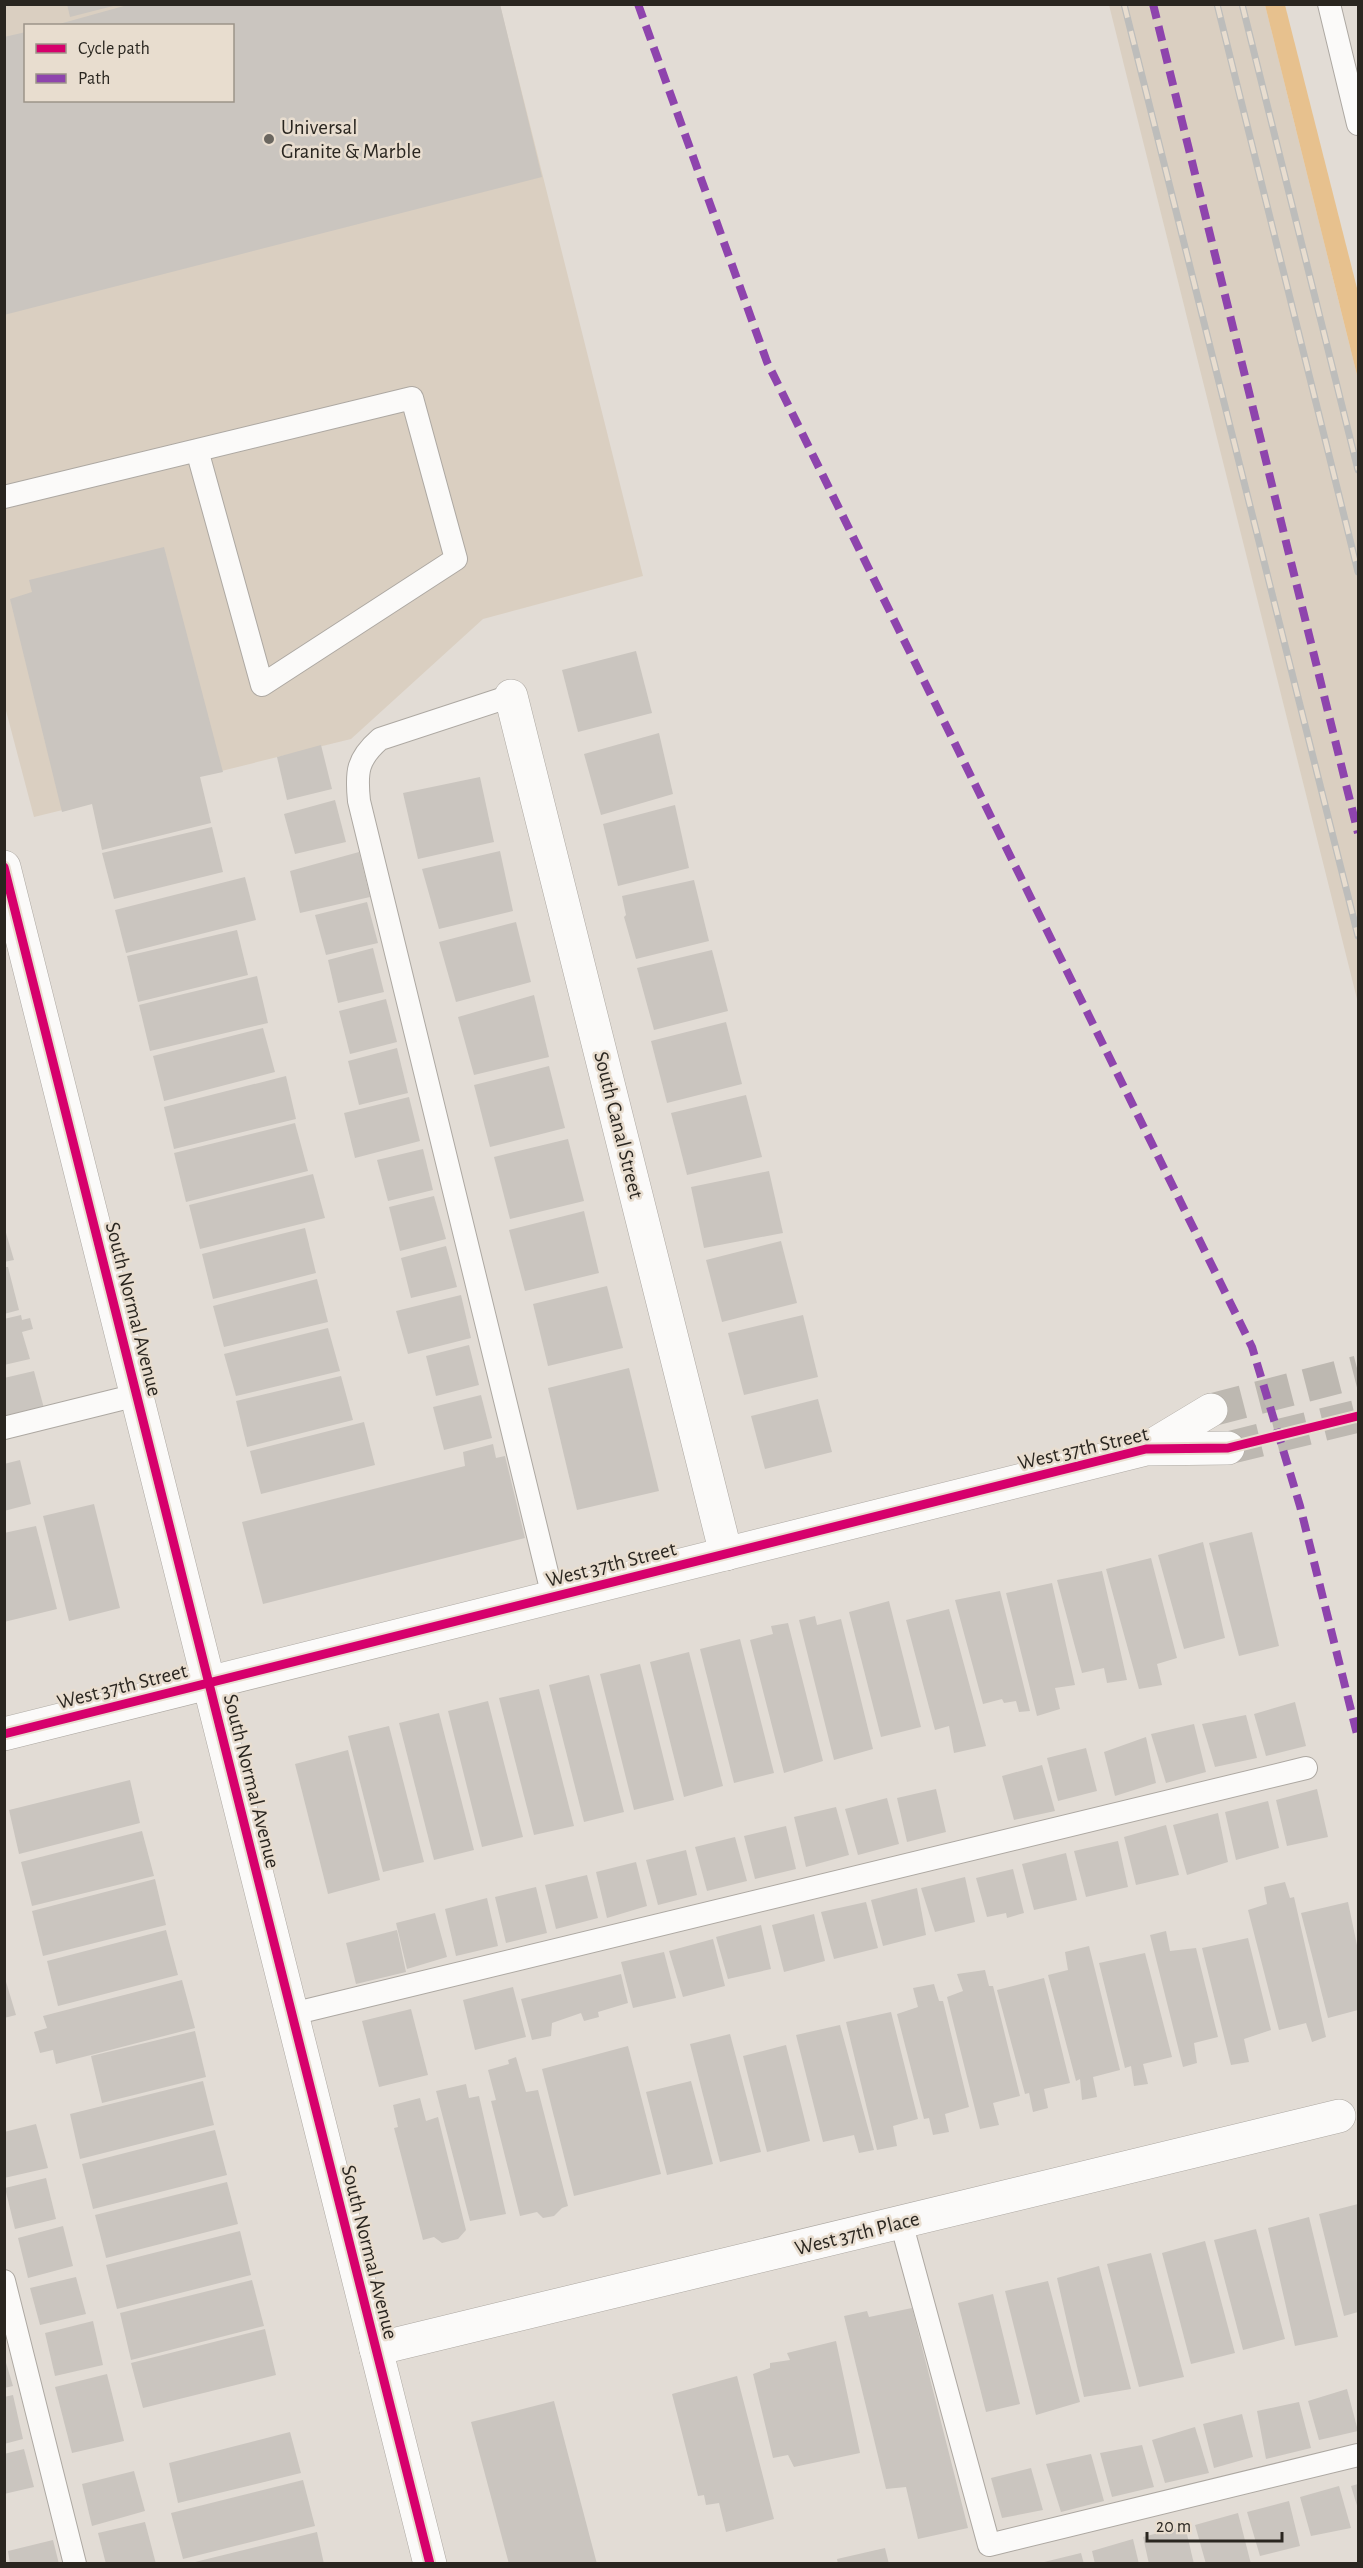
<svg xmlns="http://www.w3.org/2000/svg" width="1363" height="2568" viewBox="0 0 1363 2568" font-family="'Alegreya Sans',sans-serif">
	<rect width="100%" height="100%" fill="#e2dcd5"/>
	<g fill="#dacfc1" fill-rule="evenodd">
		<path d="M4 5H500L643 576 483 619 351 739 34 817 4 703ZM26 26H232V100H26Z"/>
		<polygon points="1109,5 1265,5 1358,379 1358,1003"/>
	</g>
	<polygon fill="#e7c18e" points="1265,5 1285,5 1358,292 1358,379"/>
	<g fill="#cac5bf">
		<polygon points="67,4 117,4 117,5 70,17"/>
		<polygon points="131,4 500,4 542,177 4,315 4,37 26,32 26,100 232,100 232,26 52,26"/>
		<polygon points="164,547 223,772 200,777 211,823 102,850 92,804 62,812 10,599 32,592 29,580"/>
		<polygon points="636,651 652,713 578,732 562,670"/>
		<polygon points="659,733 673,794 601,815 584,754"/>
		<polygon points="321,745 332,789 287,800 277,757"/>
		<polygon points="480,777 494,842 418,859 403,793"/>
		<polygon points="335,800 346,842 295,854 284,814"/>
		<polygon points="675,805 689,868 618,886 603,824"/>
		<polygon points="212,827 223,872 114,899 102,853"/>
		<polygon points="500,851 513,911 439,929 422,869"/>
		<polygon points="359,852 370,897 300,913 290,871"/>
		<polygon points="245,877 256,920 126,953 115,910"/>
		<polygon points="694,880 709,941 636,959 624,917 626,915 622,896"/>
		<polygon points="367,902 378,943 326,955 315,915"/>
		<polygon points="516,922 531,982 456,1002 439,942"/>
		<polygon points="237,930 248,975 138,1002 127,956"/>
		<polygon points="373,948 384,992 338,1003 328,960"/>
		<polygon points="712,950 728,1011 654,1030 637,968"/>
		<polygon points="257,976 268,1023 150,1051 139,1005"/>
		<polygon points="534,995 549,1057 474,1075 458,1017"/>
		<polygon points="386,999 397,1042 350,1054 339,1011"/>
		<polygon points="726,1022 742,1084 667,1103 651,1041"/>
		<polygon points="263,1028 275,1072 164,1101 153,1056"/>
		<polygon points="397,1048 408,1093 359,1105 348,1061"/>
		<polygon points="549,1066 565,1128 490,1147 474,1085"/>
		<polygon points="286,1076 296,1119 174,1149 164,1107"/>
		<polygon points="746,1095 762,1157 687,1175 671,1113"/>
		<polygon points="409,1097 420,1141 355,1158 344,1113"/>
		<polygon points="295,1123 308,1171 186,1202 174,1153"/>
		<polygon points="568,1139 584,1201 510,1219 494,1157"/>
		<polygon points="423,1149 433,1190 388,1201 377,1160"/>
		<polygon points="769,1171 783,1233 704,1248 691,1187"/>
		<polygon points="313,1174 325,1218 200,1249 189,1205"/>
		<polygon points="434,1196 446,1239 400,1251 389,1207"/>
		<polygon points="584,1211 599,1273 525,1291 509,1230"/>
		<polygon points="4,1226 14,1260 4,1262"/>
		<polygon points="305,1228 316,1273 213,1299 202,1254"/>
		<polygon points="781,1241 797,1303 722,1322 706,1260"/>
		<polygon points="446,1246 457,1287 411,1298 401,1258"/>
		<polygon points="4,1267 8,1267 19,1310 4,1314"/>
		<polygon points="317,1279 328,1322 224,1347 213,1306"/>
		<polygon points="607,1286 623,1348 548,1366 533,1304"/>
		<polygon points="461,1295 471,1338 408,1354 396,1311"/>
		<polygon points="21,1315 22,1320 30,1318 33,1329 22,1332 30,1359 4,1365 4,1319"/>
		<polygon points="803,1315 818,1377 744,1395 728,1333"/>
		<polygon points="328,1328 340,1371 236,1396 224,1354"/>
		<polygon points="469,1345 479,1385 436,1396 426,1356"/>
		<polygon points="629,1368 659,1491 577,1510 548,1388"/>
		<polygon points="34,1371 45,1412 4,1422 4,1378"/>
		<polygon points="341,1376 353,1420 247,1447 236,1401"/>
		<polygon points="481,1395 492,1438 444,1450 433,1407"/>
		<polygon points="818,1399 832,1452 765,1469 751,1416"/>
		<polygon points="364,1422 375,1465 261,1494 250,1451"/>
		<polygon points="493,1444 496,1458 505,1456 525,1538 263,1604 242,1522 465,1466 463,1452"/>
		<polygon points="20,1460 31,1504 4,1511 4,1464"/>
		<polygon points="94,1504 120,1608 69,1621 43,1516"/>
		<polygon points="36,1526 57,1609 4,1622 4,1533"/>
		<polygon points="1252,1532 1279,1646 1239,1656 1209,1543"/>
		<polygon points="1203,1542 1225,1638 1184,1649 1158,1555"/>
		<polygon points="1151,1558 1177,1658 1157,1664 1162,1685 1139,1689 1106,1569"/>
		<polygon points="1102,1571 1127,1680 1107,1683 1104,1668 1082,1673 1057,1580"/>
		<polygon points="1052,1583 1075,1685 1055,1688 1060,1709 1037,1716 1006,1593"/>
		<polygon points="1000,1591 1030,1711 1019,1712 1016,1701 1004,1703 1002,1699 983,1704 955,1600"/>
		<polygon points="889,1601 921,1727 881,1737 849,1612"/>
		<polygon points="949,1609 986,1746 954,1753 949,1726 935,1730 906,1620"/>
		<polygon points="815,1616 817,1625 841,1619 873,1749 834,1760 799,1620"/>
		<polygon points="788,1623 823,1761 784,1773 750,1640 773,1634 771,1626"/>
		<polygon points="740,1639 774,1773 734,1783 700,1649"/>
		<polygon points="689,1652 723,1786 684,1797 650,1662"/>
		<polygon points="640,1664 674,1800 634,1810 600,1674"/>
		<polygon points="589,1675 624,1812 584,1822 549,1685"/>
		<polygon points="539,1689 574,1826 534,1835 499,1698"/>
		<polygon points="488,1701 523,1837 482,1847 448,1711"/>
		<polygon points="1295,1702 1306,1746 1266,1756 1254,1714"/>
		<polygon points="439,1713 474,1850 434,1860 399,1723"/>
		<polygon points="1246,1715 1257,1758 1215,1767 1202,1724"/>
		<polygon points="1194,1724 1206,1772 1166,1783 1151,1734"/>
		<polygon points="389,1726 424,1862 383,1872 348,1736"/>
		<polygon points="1146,1737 1156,1783 1115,1796 1104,1752"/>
		<polygon points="1086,1748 1097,1791 1058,1801 1047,1758"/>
		<polygon points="348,1750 380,1880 328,1894 295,1764"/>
		<polygon points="1042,1765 1055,1811 1014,1820 1002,1776"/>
		<polygon points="130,1780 140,1823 19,1854 9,1810"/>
		<polygon points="936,1789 946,1832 907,1842 897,1798"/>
		<polygon points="1317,1789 1328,1837 1287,1846 1276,1800"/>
		<polygon points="887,1798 899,1844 858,1855 845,1809"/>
		<polygon points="1268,1801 1279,1848 1236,1860 1225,1812"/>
		<polygon points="836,1807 849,1855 806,1867 794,1817"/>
		<polygon points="1218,1813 1228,1862 1187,1875 1173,1825"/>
		<polygon points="1166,1825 1179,1875 1136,1885 1124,1837"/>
		<polygon points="786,1826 796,1869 755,1879 744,1836"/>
		<polygon points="142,1831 154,1876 32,1906 21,1862"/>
		<polygon points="735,1837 747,1881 707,1891 695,1847"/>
		<polygon points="1118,1841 1128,1887 1086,1897 1074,1851"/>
		<polygon points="686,1850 697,1895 658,1905 646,1860"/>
		<polygon points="1066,1853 1077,1900 1034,1910 1022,1864"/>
		<polygon points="636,1862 647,1906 607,1918 596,1872"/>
		<polygon points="1013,1869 1024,1913 1007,1918 1006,1913 987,1917 976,1878"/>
		<polygon points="587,1875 598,1918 556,1929 545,1885"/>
		<polygon points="965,1877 975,1922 935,1932 921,1888"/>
		<polygon points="155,1879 166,1925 43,1956 32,1911"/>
		<polygon points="1285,1882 1290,1898 1294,1897 1326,2037 1312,2042 1306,2023 1279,2030 1248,1910 1267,1904 1264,1887"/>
		<polygon points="536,1887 547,1933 506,1943 495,1897"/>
		<polygon points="917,1888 926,1935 883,1946 871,1900"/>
		<polygon points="487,1898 498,1946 456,1956 445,1909"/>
		<polygon points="866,1902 878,1948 834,1959 821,1912"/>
		<polygon points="1348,1902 1358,1950 1358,2010 1328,2018 1301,1913"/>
		<polygon points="435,1913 447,1957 407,1969 396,1923"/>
		<polygon points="814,1914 825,1961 784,1972 772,1925"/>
		<polygon points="761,1925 771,1969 728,1979 716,1937"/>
		<polygon points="166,1930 178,1975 58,2006 47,1961"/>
		<polygon points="397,1930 406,1972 356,1984 346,1943"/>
		<polygon points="1166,1931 1170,1951 1196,1948 1218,2037 1194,2043 1197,2063 1183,2067 1150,1935"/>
		<polygon points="1248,1938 1271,2030 1244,2039 1249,2062 1231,2065 1202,1948"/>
		<polygon points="713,1939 725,1986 683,1997 669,1951"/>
		<polygon points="1089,1946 1120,2070 1093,2077 1097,2097 1082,2100 1080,2079 1076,2081 1048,1975 1068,1970 1065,1952"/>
		<polygon points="664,1952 676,1998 633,2008 621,1962"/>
		<polygon points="1145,1953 1172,2057 1143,2064 1148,2084 1134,2086 1131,2066 1125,2068 1099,1963"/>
		<polygon points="985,1970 989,1986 993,1986 1020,2096 993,2103 999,2125 980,2129 947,1997 963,1991 957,1974"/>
		<polygon points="621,1974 628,2003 598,2012 599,2017 584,2021 581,2013 552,2023 551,2036 532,2040 521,1999"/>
		<polygon points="4,1975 16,2015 4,2018"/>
		<polygon points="1044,1978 1070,2083 1044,2089 1048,2108 1033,2112 1029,2093 1025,2094 997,1990"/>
		<polygon points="182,1980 195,2028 56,2064 53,2050 40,2053 34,2032 47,2028 43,2016"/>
		<polygon points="934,1984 939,2001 943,2001 969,2107 945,2114 949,2132 933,2135 929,2118 924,2119 897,2014 918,2007 913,1988"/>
		<polygon points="513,1987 526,2037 475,2050 463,2000"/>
		<polygon points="411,2009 428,2075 379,2087 362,2021"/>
		<polygon points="891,2012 918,2119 893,2126 897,2146 877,2150 846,2022"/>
		<polygon points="840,2025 874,2150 859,2153 854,2135 823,2142 796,2035"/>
		<polygon points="195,2031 206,2077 102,2103 91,2056"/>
		<polygon points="730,2034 761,2152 720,2162 690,2044"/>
		<polygon points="786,2045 810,2141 767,2152 743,2056"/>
		<polygon points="628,2046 661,2174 574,2196 542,2069"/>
		<polygon points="516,2057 526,2092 538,2090 568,2206 562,2208 554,2216 543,2218 537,2212 520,2216 491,2101 496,2100 488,2070 509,2064 508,2060"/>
		<polygon points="203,2081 214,2125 80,2159 70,2114"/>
		<polygon points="691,2081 713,2164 667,2175 646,2092"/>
		<polygon points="466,2084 469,2098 479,2096 506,2214 470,2221 436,2091"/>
		<polygon points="420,2098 426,2121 438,2117 466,2230 458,2239 442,2243 434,2237 423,2240 394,2128 398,2127 393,2105"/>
		<polygon points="36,2124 48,2168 4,2178 4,2132"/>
		<polygon points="215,2130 227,2175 93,2209 82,2164"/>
		<polygon points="46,2178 56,2219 15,2229 5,2188"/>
		<polygon points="227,2182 238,2224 106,2258 95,2215"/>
		<polygon points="1358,2204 1358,2312 1344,2316 1319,2214"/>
		<polygon points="1309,2217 1338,2337 1295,2346 1268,2228"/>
		<polygon points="63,2226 73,2266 28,2278 18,2238"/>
		<polygon points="1256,2229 1285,2339 1243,2350 1214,2240"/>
		<polygon points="240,2231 251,2275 117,2309 106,2265"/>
		<polygon points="1205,2241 1235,2353 1191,2364 1162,2253"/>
		<polygon points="1151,2253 1184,2377 1139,2387 1107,2264"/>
		<polygon points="1099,2266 1131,2389 1084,2397 1057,2278"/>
		<polygon points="76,2277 86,2314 40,2325 30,2288"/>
		<polygon points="252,2280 264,2326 131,2360 120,2313"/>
		<polygon points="1048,2281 1080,2402 1036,2415 1005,2291"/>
		<polygon points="993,2294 1020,2404 986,2412 958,2303"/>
		<polygon points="912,2308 968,2528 918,2539 906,2487 886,2489 844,2316 867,2311 869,2317"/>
		<polygon points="93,2321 103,2365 55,2376 45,2333"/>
		<polygon points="265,2329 276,2375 143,2408 131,2363"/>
		<polygon points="836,2341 860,2453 794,2467 788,2455 773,2458 753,2374 770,2368 770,2363 790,2360 787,2353"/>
		<polygon points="4,2356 13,2386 4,2388"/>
		<polygon points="107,2374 124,2441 72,2453 55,2387"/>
		<polygon points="737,2376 774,2519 726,2532 719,2503 706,2505 704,2495 698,2496 672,2394"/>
		<polygon points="1347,2389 1358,2431 1319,2440 1308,2401"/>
		<polygon points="13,2395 23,2439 4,2444 4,2397"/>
		<polygon points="554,2401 597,2564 509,2564 471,2422"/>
		<polygon points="1299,2402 1311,2448 1266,2459 1257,2411"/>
		<polygon points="1242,2414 1253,2457 1214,2468 1203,2424"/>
		<polygon points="1195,2427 1209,2473 1165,2483 1152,2440"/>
		<polygon points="290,2432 301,2473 178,2503 169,2463"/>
		<polygon points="1142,2445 1154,2487 1112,2497 1100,2453"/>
		<polygon points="24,2449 34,2487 4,2494 4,2454"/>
		<polygon points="1091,2454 1104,2501 1061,2512 1046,2464"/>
		<polygon points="1031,2468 1043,2510 1002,2518 991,2478"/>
		<polygon points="134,2471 145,2511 92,2526 82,2484"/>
		<polygon points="303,2480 315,2526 183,2559 171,2513"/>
		<polygon points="1358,2484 1358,2509 1351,2486"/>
		<polygon points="1339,2486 1351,2528 1311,2536 1300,2497"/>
		<polygon points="1289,2501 1300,2546 1260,2556 1247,2512"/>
		<polygon points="1238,2513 1251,2564 1206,2564 1195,2525"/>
		<polygon points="145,2522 156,2564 106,2564 98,2533"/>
		<polygon points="1185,2526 1194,2564 1149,2564 1143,2537"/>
		<polygon points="317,2532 324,2564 191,2564 191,2563"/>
		<polygon points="1133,2539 1139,2564 1095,2564 1092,2551"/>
		<polygon points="53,2540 59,2564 10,2564 8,2551"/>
		<polygon points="885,2548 889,2564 838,2564 837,2559"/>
		<polygon points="1081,2553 1084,2564 1040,2564 1040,2563"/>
	</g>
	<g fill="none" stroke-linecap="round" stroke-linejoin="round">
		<g stroke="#bdb8b1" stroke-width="33" stroke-dasharray="33 16" stroke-linecap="butt">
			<polyline points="1211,1410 1358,1372"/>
			<polyline points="1228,1448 1358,1416"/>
		</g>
		<g stroke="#ada8a2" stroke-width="24">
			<g id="service">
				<polyline points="1329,4 1358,124"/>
				<polyline points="4,497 412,398 456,559 262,685 197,450"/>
				<path d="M511 696 380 739C357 759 356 772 359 801L553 1597"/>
				<polyline points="4,1428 137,1395"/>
				<polyline points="292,2014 1306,1768"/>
				<polyline points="901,2222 989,2545 1358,2455"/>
				<polyline points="4,2281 75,2564"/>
			</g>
		</g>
		<g stroke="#ada8a2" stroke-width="34">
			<g id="minor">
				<polyline points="511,696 726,1554"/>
				<polyline points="4,867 430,2564"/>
				<polyline points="1148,1448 1211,1410"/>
				<polyline points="4,1734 1146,1449 1228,1448"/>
				<polyline points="376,2349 1339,2116"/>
			</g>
		</g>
		<use href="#service" stroke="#fbfaf9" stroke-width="22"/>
		<use href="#minor" stroke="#fbfaf9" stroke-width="33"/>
		<g stroke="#bdbdbb" stroke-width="7">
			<g id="rail">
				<polyline points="1124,4 1358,936"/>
				<polyline points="1217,4 1358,572"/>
				<polyline points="1242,4 1358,470"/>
			</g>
		</g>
		<use href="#rail" stroke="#e8ddcf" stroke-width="4.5" stroke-dasharray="14" stroke-linecap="butt"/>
		<g stroke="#8e44ad" stroke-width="8" stroke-dasharray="15 8" stroke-linecap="butt">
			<polyline points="638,4 767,362 1252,1347 1300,1506 1358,1738"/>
			<polyline points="1153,4 1358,833"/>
		</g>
		<g stroke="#e8ddcf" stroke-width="13">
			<g id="cycleway">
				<polyline points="4,867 430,2564"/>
				<polyline points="4,1734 1146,1449 1228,1448 1358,1416"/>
			</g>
		</g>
		<use href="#cycleway" stroke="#d6006c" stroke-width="9"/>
	</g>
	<circle fill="#6a665f" stroke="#e8ddcf" stroke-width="2" cx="269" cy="139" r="6"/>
	<g text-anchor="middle" stroke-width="5" stroke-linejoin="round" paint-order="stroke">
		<g font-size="21" fill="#2a2620" stroke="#e8ddcf" text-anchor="start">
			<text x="281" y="134">Universal<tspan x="281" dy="24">Granite &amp; Marble</tspan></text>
		</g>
		<g font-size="21" fill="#2a2620" stroke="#e8ddcf">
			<text transform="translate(619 1125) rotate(76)" y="7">South Canal Street</text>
			<text transform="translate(134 1309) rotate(76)" y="7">South Normal Avenue</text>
			<text transform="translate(1083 1448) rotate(-13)" y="7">West 37th Street</text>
			<text transform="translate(611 1564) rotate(-14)" y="7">West 37th Street</text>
			<text transform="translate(122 1686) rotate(-14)" y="7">West 37th Street</text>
			<text transform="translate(252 1781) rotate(76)" y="7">South Normal Avenue</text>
			<text transform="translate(857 2233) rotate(-14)" y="7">West 37th Place</text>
			<text transform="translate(370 2252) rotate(76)" y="7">South Normal Avenue</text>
		</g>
	</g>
	<rect width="1363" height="2568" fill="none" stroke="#2a2620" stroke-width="12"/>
	<rect x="24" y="24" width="210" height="78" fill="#e8ddcf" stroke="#9c9489" stroke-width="1.5"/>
	<rect x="36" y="44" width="30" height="9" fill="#d6006c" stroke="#9c9489" stroke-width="1.5"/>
	<text x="78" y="54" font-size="18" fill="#2a2620">Cycle path</text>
	<rect x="36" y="74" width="30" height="9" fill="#8e44ad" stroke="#9c9489" stroke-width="1.5"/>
	<text x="78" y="84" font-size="18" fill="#2a2620">Path</text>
	<path d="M1147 2532v9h135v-9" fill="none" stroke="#2a2620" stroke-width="3"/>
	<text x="1156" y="2532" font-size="18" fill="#2a2620" stroke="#e8ddcf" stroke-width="4.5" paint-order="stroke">20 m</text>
</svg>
